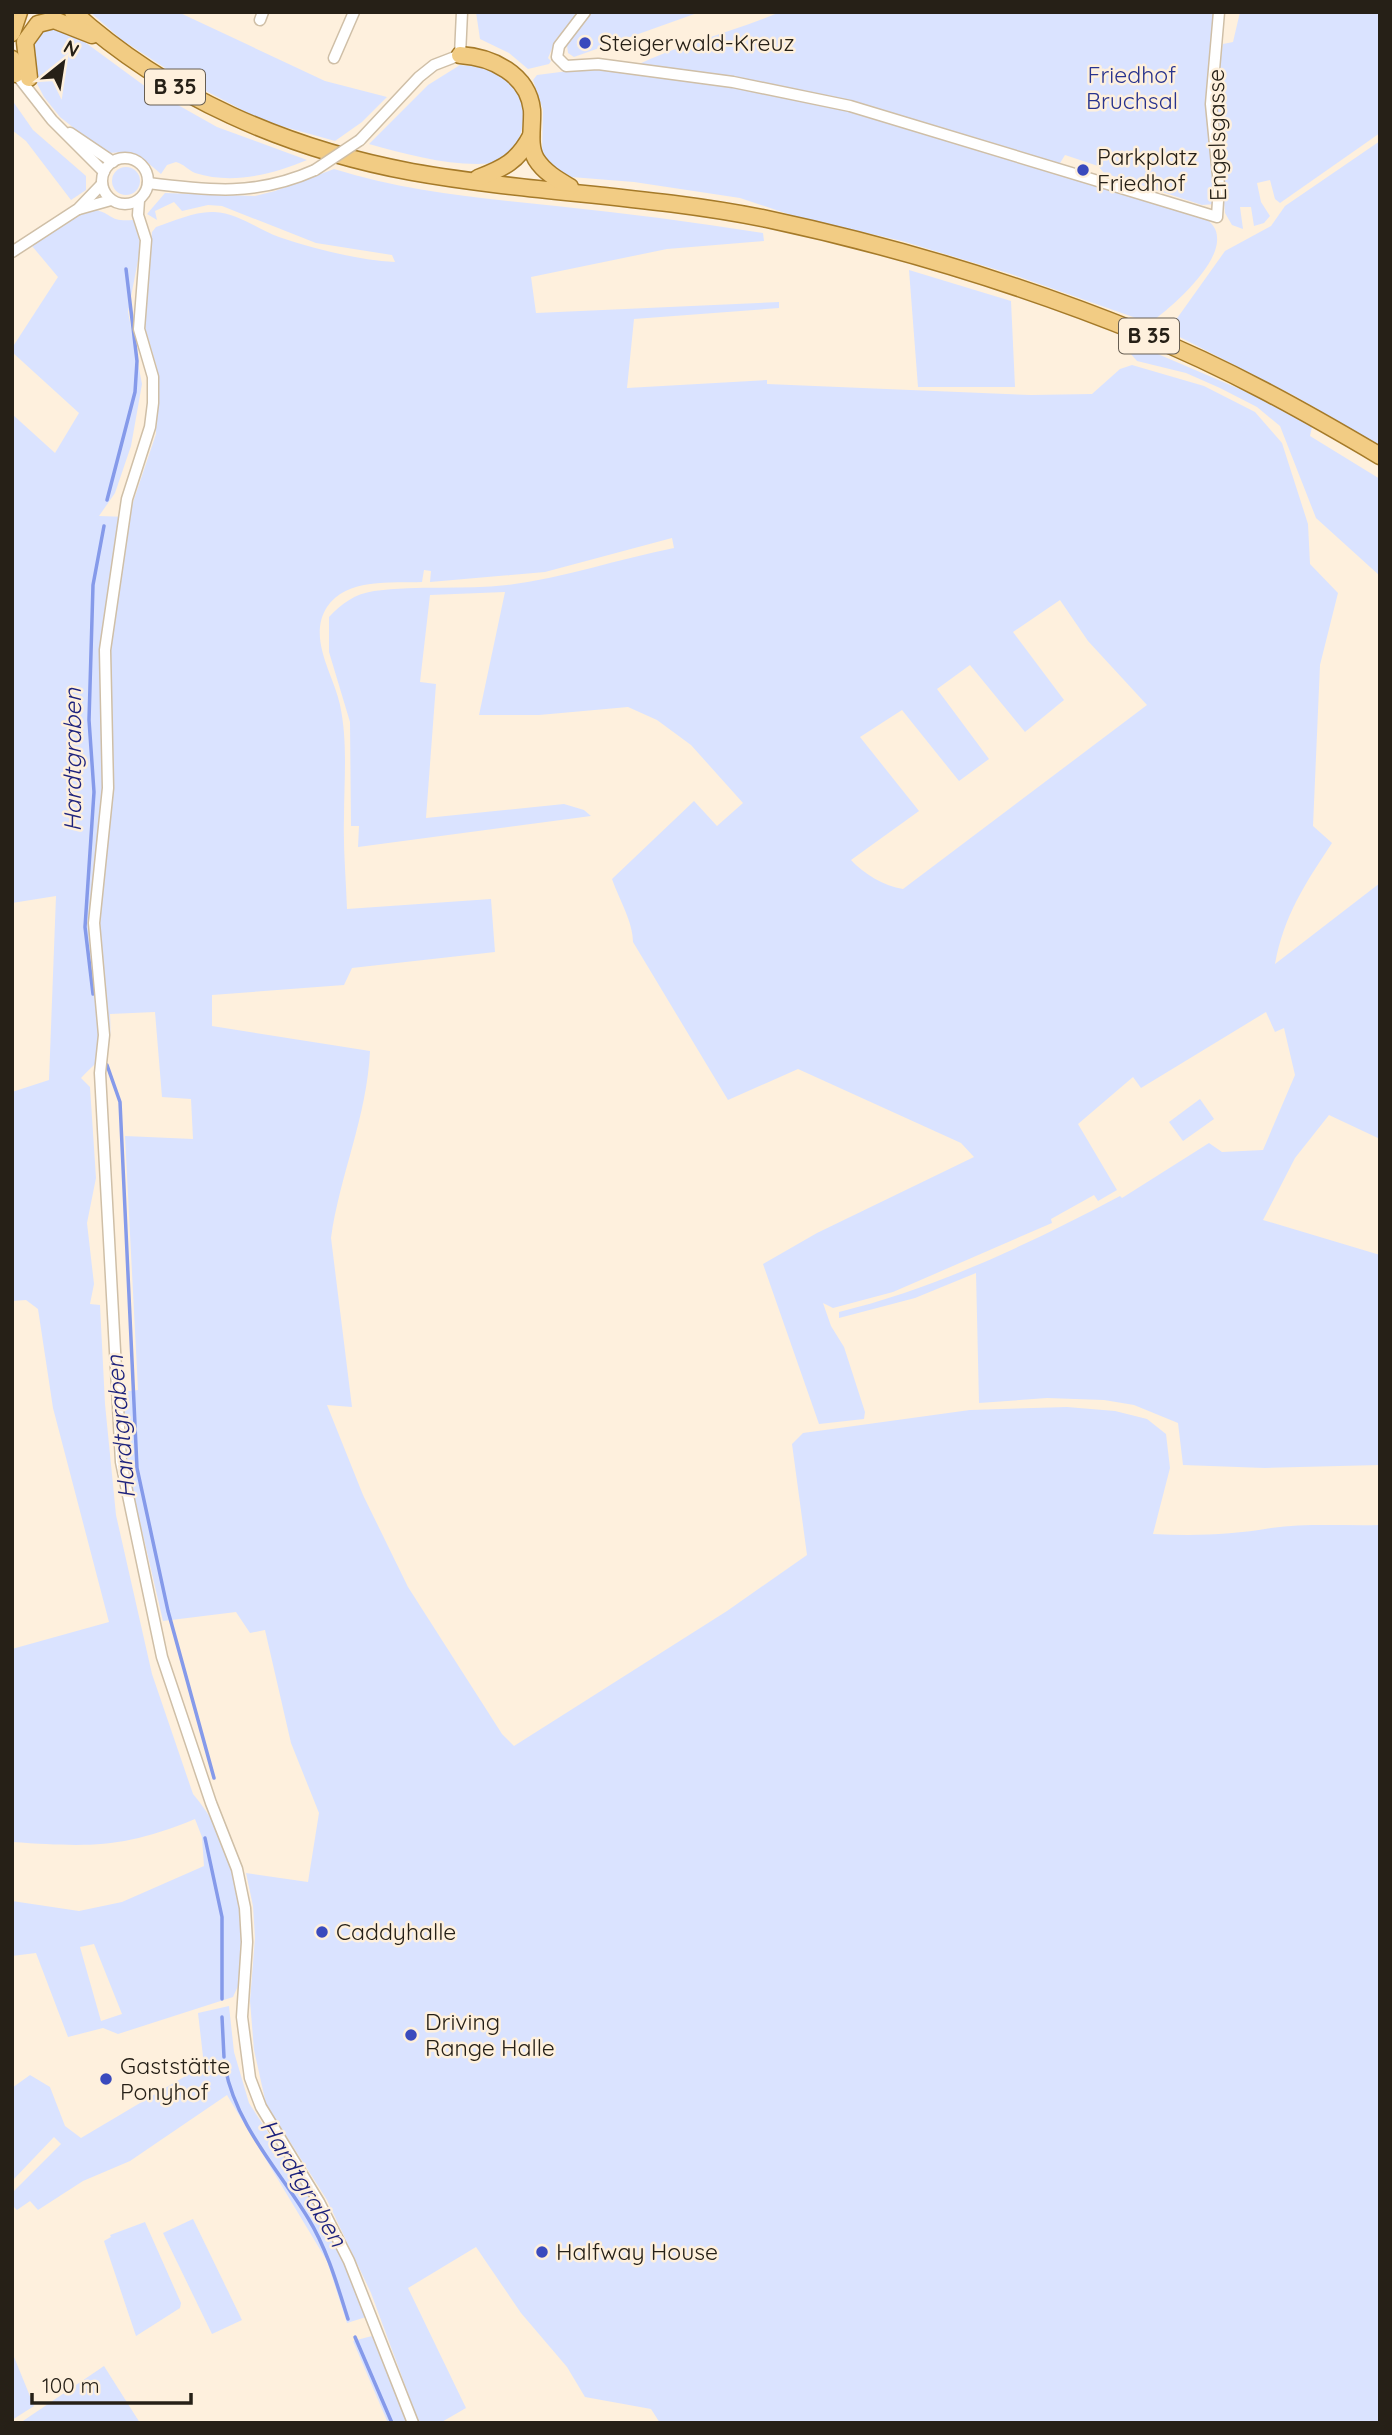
<svg xmlns="http://www.w3.org/2000/svg" width="1392" height="2435" viewBox="0 0 1392 2435" font-family="Quicksand,sans-serif">
	<rect width="100%" height="100%" fill="#fef0dd"/>
	<g fill="#dae3ff" fill-rule="evenodd">
		<polygon points="90,12 178,12 325,81 387,97 362,122 335,141 263,121 231,104 179,77 122,40"/>
		<polygon points="476,12 573,12 576,16 556,39 548,58 551,61 549,64 528,69 509,53 480,39"/>
		<polygon points="591,12 700,12 574,57 568,53 567,45"/>
		<path d="M780 12H1215L1216 204 1202 205 1104 173 1098 166 1065 155 1057 168 1206 218C1212 224 1217 229 1217 237 1220 265 1171 308 1150 323L1011 274 902 241 797 217 740 198 634 182 571 177 555 171 542 155 543 110 533 80 537 75 584 69 655 74 635 66C682 43 732 33 780 12Z"/>
		<polygon points="1240,12 1380,12 1380,133 1280,203 1275,199 1270,180 1257,183 1261,202 1270,216 1264,223 1254,226 1251,207 1240,207 1243,229 1232,225 1225,213 1216,116 1217,79 1223,44 1233,42"/>
		<path d="M49 26 82 40 146 87 217 127 307 160C273 174 233 185 195 173 188 170 184 164 176 162L167 165 161 174 141 157 130 152 105 153 60 117 44 97 35 80 32 38Z"/>
		<path d="M460 65C473 66 485 67 498 73 534 90 528 138 504 162 458 169 413 156 369 144L428 85Z"/>
		<polygon points="12,100 33,130 86,176 86,190 71,200 26,141 12,130"/>
		<polygon points="1380,141 1380,446 1295,396 1168,331 1225,251 1271,226 1285,206"/>
		<circle cx="126" cy="181" r="14"/>
		<path d="M334 169C406 192 481 198 556 206 625 213 694 222 763 233L764 241 667 249 531 277 536 313 779 302V308L634 319 627 388 767 380V384L1031 395 1092 394 1120 369 1132 365 1204 386 1255 412 1282 443 1308 524 1310 564 1338 593 1320 665 1313 826 1332 843C1305 884 1284 915 1275 964L1380 883V1139L1329 1115 1295 1158 1263 1220 1380 1255V1465L1265 1468 1183 1465 1178 1423 1134 1405 1104 1400 1047 1398 979 1403 976 1273 915 1298 839 1318V1312C937 1288 1031 1243 1120 1196L1122 1198 1209 1143 1222 1152 1263 1150 1295 1075 1284 1028 1275 1032 1266 1012 1141 1088 1133 1077 1078 1124 1117 1190 1098 1201 1094 1195 1051 1219 1052 1223 893 1292 833 1308 823 1303 831 1326 844 1347 865 1412 864 1419 819 1424 763 1264 817 1233 974 1157 961 1143 798 1069 728 1100 633 942C633 922 619 899 612 879L694 801 717 826 743 803 691 745 657 720 628 707 539 715H479L505 592 430 595 420 682 436 684 426 818 564 804 584 810 591 816 358 847 359 826H351L350 722 329 652V617C342 603 355 594 374 591 418 585 464 590 507 585 564 578 618 559 674 548L672 538 545 572 430 582 431 571 424 570 422 582C392 583 346 578 327 607 307 638 334 675 340 705 348 742 344 781 344 818 343 848 346 879 347 909L491 899 495 952 352 968 344 985 212 995V1026L370 1051C367 1117 340 1174 331 1238L352 1407 327 1405 363 1495 408 1587 502 1734 514 1746 727 1611 807 1555 792 1444 803 1433 970 1410 1067 1407 1115 1411 1147 1419 1166 1434 1170 1468 1153 1534C1194 1536 1231 1535 1271 1528 1306 1523 1345 1526 1380 1525V2423H660L651 2409 585 2397 567 2367 521 2313 476 2247 408 2288 466 2408 440 2423H419L371 2293 327 2200 266 2104 254 2050 250 2001 255 1938 253 1906 246 1873 308 1882 319 1813 291 1743 265 1630 250 1633 236 1612 163 1621 126 1462 122 1392 138 1390 125 1136 193 1139 191 1099 162 1097 155 1012 110 1014C112 1053 108 1051 81 1078L90 1087 96 1178 87 1223 94 1284 90 1304 100 1305 105 1404 116 1515 152 1674 193 1794C240 1849 246 1917 238 1986L233 1997 118 2034 103 2028 68 2037 36 1953 12 1956V1901L79 1911 122 1902 204 1866 202 1837 195 1819C122 1849 89 1847 12 1842V1649L109 1622 53 1408 38 1309 26 1300 12 1301V1092L49 1080 56 896 12 903V414L55 453 79 413 12 352V348L58 277 32 246C44 239 84 208 96 210 113 214 109 222 133 220L141 245 128 312 142 384 131 446 115 493 99 516 128 517 156 434 157 368 144 324 152 232 156 227C174 221 195 211 214 212 238 213 257 229 279 237 315 249 357 260 395 262L392 255 316 243 222 206 208 205 182 211 174 202 155 211 157 220 147 214 165 193 255 196 275 191ZM1060 600 1088 641 1147 705 903 889C884 886 864 874 851 860L919 811 860 737 902 710 959 781 989 759 937 689 970 665 1025 732 1064 700 1013 632ZM94 1944 122 2014 101 2021 80 1947Z"/>
		<polygon points="909,270 1011,301 1015,387 918,387"/>
		<polygon points="1132,343 1249,393 1312,427 1310,436 1380,479 1380,576 1316,518 1280,426 1257,407 1220,388 1186,373 1137,361 1130,353"/>
		<polygon points="1200,1099 1214,1119 1183,1141 1169,1122"/>
		<polygon points="229,2006 234,2052 249,2103 320,2212 343,2260 366,2317 347,2323 327,2261 227,2095 130,2161 83,2181 38,2210 30,2201 17,2210 12,2205 12,2193 61,2144 54,2137 12,2181 12,2088 30,2075 50,2087 65,2126 81,2138 204,2065 198,2013"/>
		<polygon points="193,2219 242,2320 212,2334 163,2233"/>
		<polygon points="145,2222 181,2303 180,2308 136,2336 104,2241 111,2237 110,2235"/>
		<polygon points="372,2336 407,2423 388,2423 353,2341"/>
		<polygon points="12,2352 34,2406 12,2420"/>
		<polygon points="104,2366 140,2423 20,2423"/>
	</g>
	<g fill="none" stroke-linecap="round" stroke-linejoin="round">
		<g stroke="#859aea" stroke-width="3.5">
			<polyline points="107,500 135,392 137,361 126,269"/>
			<polyline points="93,994 85,927 94,792 89,720 93,585 104,526"/>
			<polyline points="107,1065 120,1102 137,1468 168,1611 214,1778"/>
			<polyline points="205,1838 222,1917 222,1999"/>
			<polyline points="222,2017 224,2057"/>
			<path d="M225 2067C236 2125 278 2169 308 2218 327 2249 337 2284 348 2319"/>
			<polyline points="355,2337 392,2423"/>
		</g>
		<g stroke="#cfbfa7" stroke-width="13">
			<g id="minor">
				<polyline points="585,12 559,46 557,57 566,66 598,64 733,82 850,106 1217,217 1219,185 1211,104 1219,12"/>
				<polyline points="260,20 263,12"/>
				<polyline points="334,58 354,12"/>
				<polyline points="16,74 52,120 104,172"/>
				<polyline points="70,133 113,162"/>
				<polyline points="360,140 419,77 434,65 460,55 462,12"/>
				<circle cx="125" cy="181" r="23"/>
				<path d="M148 183C210 191 257 196 315 170"/>
				<polyline points="139,200 138,215 146,240 139,329 153,377 153,403 150,427 127,499 105,650 108,788 94,923 104,1035 100,1073 121,1462 162,1657 211,1803 237,1869 245,1908 247,1942 242,2017 250,2078 261,2107 319,2202 349,2261 413,2423"/>
				<polyline points="79,209 111,200"/>
				<polyline points="12,252 78,209 102,184"/>
			</g>
		</g>
		<g stroke="#a57a29" stroke-width="19">
			<g id="primary">
				<path d="M73 12C167 97 287 149 412 172 529 193 649 195 767 219 894 246 1022 285 1143 334 1225 367 1304 411 1380 456"/>
				<polyline points="12,33 19,12"/>
				<path d="M460 55C492 57 528 74 532 110 533 126 528 145 536 159 544 172 558 180 570 187"/>
				<polyline points="12,59 16,74"/>
				<polyline points="29,78 25,42 38,24 54,20 92,35"/>
				<path d="M478 178C504 168 518 161 531 136"/>
			</g>
		</g>
		<use href="#minor" stroke="#fff" stroke-width="10"/>
		<use href="#primary" stroke="#f2cc84" stroke-width="16"/>
		<g stroke="#cfbfa7" stroke-width="13" stroke-linecap="butt">
			<polyline id="minor-bridge" points="315,170 360,140"/>
		</g>
		<use href="#minor-bridge" stroke="#fff" stroke-width="10"/>
	</g>
	<g fill="#3a4abd" stroke="#fef0dd" stroke-width="2.5">
		<circle cx="585" cy="43" r="7"/>
		<circle cx="1083" cy="170" r="7"/>
		<circle cx="322" cy="1932" r="7"/>
		<circle cx="411" cy="2035" r="7"/>
		<circle cx="106" cy="2079" r="7"/>
		<circle cx="542" cy="2252" r="7"/>
	</g>
	<g text-anchor="middle" stroke-width="5" stroke-linejoin="round" paint-order="stroke">
		<g fill="#fef0dd" stroke="#675e52" stroke-width="2">
			<rect x="145" y="69.5" width="60" height="35" rx="5"/>
			<rect x="1119" y="318.5" width="60" height="35" rx="5"/>
		</g>
		<g font-size="21" font-weight="bold" fill="#262017">
			<text x="175" y="94">B 35</text>
			<text x="1149" y="343">B 35</text>
		</g>
		<g font-size="23" fill="#262017" stroke="#fef0dd" text-anchor="start">
			<text x="599" y="51">Steigerwald-Kreuz</text>
			<text x="1097" y="165">Parkplatz<tspan x="1097" dy="26">Friedhof</tspan></text>
			<text x="336" y="1940">Caddyhalle</text>
			<text x="425" y="2030">Driving<tspan x="425" dy="26">Range Halle</tspan></text>
			<text x="120" y="2074">Gaststätte<tspan x="120" dy="26">Ponyhof</tspan></text>
			<text x="556" y="2260">Halfway House</text>
		</g>
		<g font-size="23" fill="#28338e" stroke="#fef0dd">
			<text x="1132" y="83">Friedhof<tspan x="1132" dy="26">Bruchsal</tspan></text>
		</g>
		<g font-size="23" fill="#262017" stroke="#fef0dd">
			<text transform="translate(1217 135) rotate(-91)" y="8">Engelsgasse</text>
		</g>
		<g font-size="24" font-style="italic" fill="#1d227d" stroke="#fef0dd">
			<text transform="translate(73 760) rotate(-90)" y="8">Hardtgraben</text>
			<text transform="translate(121 1427) rotate(-95)" y="8">Hardtgraben</text>
			<text transform="translate(303 2183) rotate(59)" y="8">Hardtgraben</text>
		</g>
	</g>
	<rect width="1392" height="2435" fill="none" stroke="#262017" stroke-width="28"/>
	<g transform="translate(63 63) rotate(30)" stroke="#fef0dd" stroke-width="5" paint-order="stroke">
	<path d="M0-5L12 26L0 18L-12 26Z" fill="#262017"/>
	<text y="-10" font-size="19" font-weight="bold" text-anchor="middle" fill="#262017">N</text>
	</g>
	<path d="M32 2393v10h159v-10" fill="none" stroke="#262017" stroke-width="3.5"/>
	<text x="42" y="2393" font-size="21" fill="#262017" stroke="#fef0dd" stroke-width="5" paint-order="stroke">100 m</text>
</svg>
